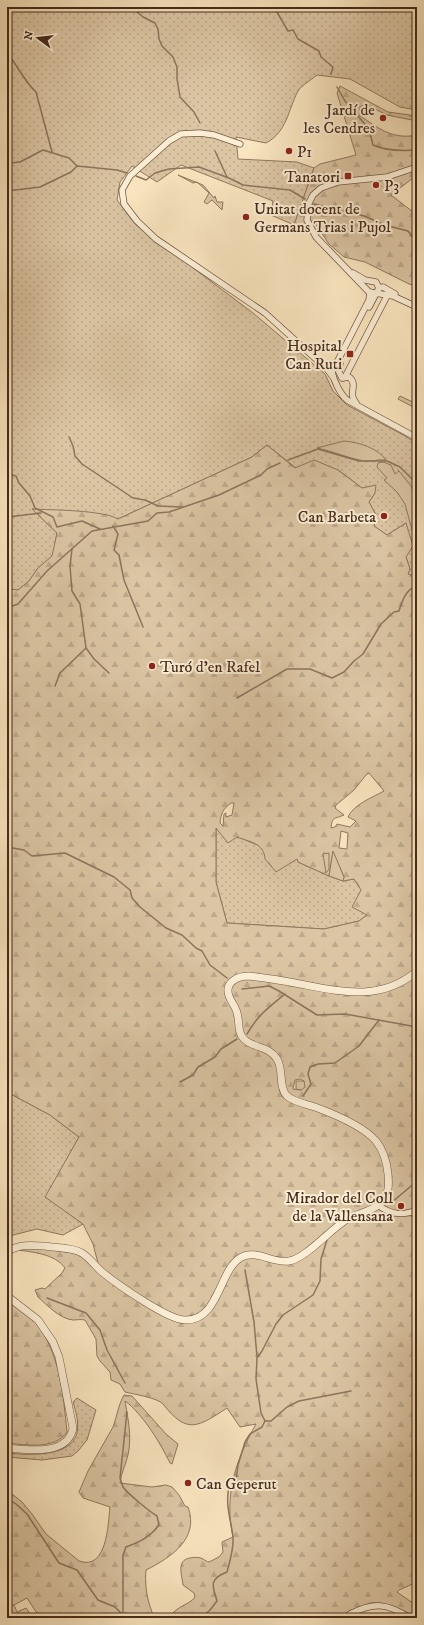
<svg xmlns="http://www.w3.org/2000/svg" width="424" height="1625" viewBox="0 0 424 1625" font-family="'IM FELL DW Pica',serif">
	<defs>
		<pattern id="grass-dots" width="8" height="8" patternUnits="userSpaceOnUse"><rect width="8" height="8" fill="#dbc5a3"/><path d="M2 2h.1M6 6h.1" fill="none" stroke="#bda98c" stroke-width="1.8" stroke-linecap="round"/></pattern>
		<pattern id="forest-firs" width="22" height="20" patternUnits="userSpaceOnUse"><rect width="22" height="20" fill="#dbc5a3"/><path d="M5 1l3.5 6h-7zM16 11l3.5 6h-7z" fill="#bda98c"/></pattern>
	</defs>
	<rect width="100%" height="100%" fill="#f9e5bf"/>
	<filter id="stains"><feTurbulence type="fractalNoise" baseFrequency=".005" numOctaves="4"/><feColorMatrix values="0 0 0 0 .2 0 0 0 0 .09 0 0 0 0 .02 0 0 0 .5 -.17"/></filter>
	<radialGradient id="worn" r=".72"><stop offset=".6" stop-color="#630" stop-opacity="0"/><stop offset="1" stop-color="#630" stop-opacity=".3"/></radialGradient>
	<g fill="url(#grass-dots)" stroke="#90785f">
		<path d="M7 7H417V110L400 107 350 79 317 75C311 80 302 85 298 91 288 110 287 132 266 143L236 137 238 159 297 162 314 168 294 225 271 215 273 201 181 165 157 182 132 166 120 182 117 200 136 225 253 313 325 374 333 391 347 405 407 437 417 444V577L408 574 410 569 406 557V523L387 535 374 526 376 515 369 502 375 493 362 488 338 470 296 468 267 445 252 457 118 519 32 509 57 533 53 556 38 568 29 581 18 590 10 589 7 590Z"/>
		<polygon points="216,828 260,846 264,851 297,858 298,862 329,876 343,881 354,879 362,890 367,915 359,921 324,929 227,923 216,882"/>
		<polygon points="7,1092 50,1115 79,1137 46,1197 83,1224 63,1235 37,1229 13,1235 7,1242"/>
		<path d="M77 1398 96 1410 87 1440 78 1451 72 1456 42 1460 7 1457V1453C27 1455 71 1458 77 1433 79 1422 76 1412 73 1402Z"/>
	</g>
	<g fill="url(#forest-firs)" stroke="#90785f" fill-rule="evenodd">
		<path d="M340 86 388 112 417 116V121L387 115 365 104 360 107 359 115C378 128 392 140 417 135V179L413 178 391 195 417 215V286L409 284 365 262 344 257 329 244 313 220 304 227 294 225 314 168 320 164 356 155 337 93Z"/>
		<path d="M267 445 295 468 314 460 338 470 362 488 376 485 375 493 369 502 376 515 374 526 387 535 406 523 413 546 406 557 410 569 408 574 417 577V1582L399 1590 397 1592 417 1606V1618L404 1611 376 1603H370L349 1611 348 1618H169C177 1605 190 1605 195 1597L194 1593 183 1585C182 1575 176 1560 190 1558 194 1557 200 1557 203 1559 205 1560 207 1562 209 1562L219 1557 223 1552 222 1542 233 1537C224 1496 235 1461 256 1424L240 1427 227 1408C198 1427 187 1435 163 1404 158 1398 133 1394 125 1392L120 1384 111 1380 110 1372 100 1361 97 1356 96 1339 85 1320C80 1319 77 1320 73 1320 60 1319 47 1305 38 1297L35 1290 42 1288 45 1289 62 1273 65 1268C55 1254 33 1252 17 1250L27 1247 74 1253 98 1263 93 1244 83 1224 45 1197 79 1137 50 1115 7 1092V590L10 589 18 590 29 581 38 568 52 556 57 533 32 509C52 510 103 510 118 519L252 457ZM369 773 384 791C373 797 353 805 348 817L356 821 350 827 337 824 335 827 331 828C332 816 335 819 344 815L335 808 336 805 354 790 366 775ZM231 803H234L232 815 226 817V813L224 814 223 826 220 823C221 813 223 809 231 803ZM216 828 228 843 237 837C250 842 264 843 265 859L276 872 297 859 298 862 329 876 333 852 344 877 343 881 354 879 361 890 352 907 367 915 359 921 324 929 227 923 216 882ZM341 831 348 833 347 849 339 848ZM300 1079 304 1081 301 1090 293 1089 295 1080Z"/>
		<path d="M7 1299C16 1306 27 1312 34 1320 60 1352 63 1393 67 1432 55 1450 26 1445 7 1443Z"/>
		<path d="M124 1395 132 1396 166 1434 178 1444 172 1464 170 1463C161 1444 142 1413 125 1401 128 1419 132 1436 128 1455 126 1464 121 1473 120 1483L152 1487 166 1485 172 1487 179 1495 185 1506 188 1507C200 1539 170 1558 146 1570 145 1582 146 1592 149 1603 150 1608 153 1612 153 1618H40L27 1598 14 1605 7 1607V1490L22 1502 32 1514 46 1534 79 1561C107 1571 108 1525 110 1507L83 1498 79 1492 88 1471 113 1427C117 1416 118 1406 124 1395Z"/>
	</g>
	<g fill="#dbc5a3" stroke="#90785f">
		<polygon points="178,175 203,185 214,198 215,196 217,202 223,202 222,210 212,200 207,204 204,202 209,193 197,182 193,183"/>
		<polygon points="400,396 417,404 417,409 398,399"/>
		<path d="M344 441C358 442 378 448 386 460 378 459 371 462 364 461 347 458 333 451 317 448Z"/>
		<polygon points="383,462 391,465 395,474 399,471 411,486 414,494 417,506 417,527 412,530 405,504 397,492 384,480 387,478 377,467 378,463"/>
		<polygon points="333,851 344,877 343,881 329,876"/>
		<polygon points="329,853 329,869 326,873 323,854"/>
		<polygon points="296,1081 304,1081 305,1087 301,1090 296,1089"/>
		<polygon points="14,1605 17,1612 26,1608 33,1618 7,1618 7,1607"/>
	</g>
	<g fill="none" stroke-linecap="round" stroke-linejoin="round">
		<g stroke="#8d745c" stroke-width="1.5">
			<polyline points="131,7 143,17 155,23 158,29 159,39 162,46 173,57 177,67 177,79 180,97 194,112 200,123"/>
			<polyline points="274,7 288,31 293,30 298,39 319,51 321,57 333,67 331,74"/>
			<path d="M11 58C19 69 26 83 36 92L52 152"/>
			<path d="M337 87 345 101 369 129 373 145C386 151 403 151 417 150"/>
			<polyline points="215,151 227,177"/>
			<polyline points="7,161 10,163 20,162 43,150 69,158 77,166"/>
			<polyline points="136,176 146,180 155,173 169,169 199,167 229,178 243,185 290,190 305,199"/>
			<polyline points="7,191 40,187 71,172 77,166 117,170 127,173"/>
			<polyline points="314,204 364,216 385,225 408,231 417,243"/>
			<polyline points="69,437 73,446 75,456 82,464 133,498 145,500 158,506 182,507"/>
			<polyline points="288,460 318,449 359,461 387,461 400,467 417,484"/>
			<polyline points="7,470 8,474 16,476 19,483 30,496 35,508 53,517 57,527 82,521 100,529"/>
			<polyline points="7,520 8,517 41,513"/>
			<polyline points="113,526 118,534 114,550 119,555 124,580 143,627"/>
			<polyline points="72,549 70,566 72,591 80,604 86,648 94,659 109,673"/>
			<polyline points="7,608 18,604 47,571 92,531 148,521 157,513 169,512 219,495 261,475 267,469 280,463"/>
			<polyline points="55,686 60,673 86,648"/>
			<path d="M237 698 287 669H310L332 678 344 672 354 661 363 654 381 624 394 612 399 611C402 601 406 589 417 586"/>
			<polyline points="7,847 24,850 32,856 65,853 114,877 130,890 132,898 140,907 166,928 182,935 196,948 202,951 210,965 227,978"/>
			<polyline points="242,989 269,986 279,991 317,1015 345,1014 417,1027"/>
			<path d="M247 1034C258 1015 268 1008 285 994"/>
			<polyline points="180,1082 193,1075 198,1067 215,1057 221,1049 237,1039"/>
			<polyline points="303,1096 311,1084 308,1074 310,1067 318,1064 335,1063 359,1046 379,1020"/>
			<polyline points="391,1203 417,1181"/>
			<polyline points="245,1270 254,1322 257,1357"/>
			<polyline points="47,1298 86,1313 100,1330 107,1350 125,1383"/>
			<polyline points="265,1421 271,1421 287,1407 299,1401 351,1391"/>
			<polyline points="7,1498 16,1504 27,1514 59,1563 77,1570 98,1600 115,1607 123,1615 122,1618"/>
			<path d="M123 1615V1555L126 1547C140 1542 150 1537 159 1525L157 1516C150 1512 127 1493 123 1487 122 1484 121 1481 120 1478L127 1412"/>
			<path d="M201 1618 210 1610 217 1601C212 1585 209 1579 227 1572 230 1560 234 1549 233 1537 231 1520 225 1505 229 1487L233 1484 236 1480 238 1465 245 1442 250 1434 262 1427 265 1421 261 1413 256 1379 257 1358 262 1351 276 1324 283 1315 313 1295 320 1281 321 1259 327 1240"/>
		</g>
		<g stroke="#735944" stroke-width="7">
			<g id="minor">
				<polyline points="240,144 214,135 200,133 181,134 169,141 130,176 122,190 124,204 137,221 156,239 265,313 327,369 333,377"/>
				<polyline points="417,167 387,177 338,182 321,188 313,195 309,203 307,220 316,237 369,292 393,296 417,307"/>
				<polyline points="353,273 365,280 376,282 379,288"/>
				<polyline points="379,288 383,287 395,294"/>
				<path d="M370 292 369 300 332 372C334 381 340 394 347 400L417 438"/>
				<polyline points="369,307 379,288"/>
				<polyline points="340,364 338,370 342,378"/>
				<polyline points="345,377 388,294"/>
				<path d="M343 378 349 377C359 385 347 393 356 403"/>
				<path d="M378 1205C391 1215 403 1216 417 1210"/>
				<path d="M350 1618V1614C374 1602 387 1603 410 1618"/>
			</g>
		</g>
		<g stroke="#735944" stroke-width="8">
			<g id="tertiary">
				<path d="M7 1252C19 1244 31 1245 44 1246 56 1248 72 1247 82 1253 90 1258 95 1266 102 1272 117 1284 169 1321 186 1320 219 1320 219 1271 240 1258 254 1248 273 1264 289 1261 307 1258 331 1228 349 1218 359 1213 373 1211 381 1203 389 1195 389 1185 388 1174 387 1163 383 1150 376 1141 363 1126 334 1114 315 1107 306 1104 294 1102 287 1096 278 1087 284 1070 277 1059 268 1045 254 1049 244 1039 237 1033 240 1022 237 1013 236 1007 231 1002 229 996 224 982 238 976 249 976 265 978 280 980 295 983 338 991 380 1003 417 971"/>
				<path d="M7 1296 38 1320 53 1342 59 1357 73 1428C68 1456 28 1450 7 1448"/>
			</g>
		</g>
		<use href="#minor" stroke="#fbeed5" stroke-width="5.5"/>
		<use href="#tertiary" stroke="#fbeed5" stroke-width="7"/>
	</g>
	<g fill="#8f2418" stroke="#fbeed5" stroke-width="1.5">
		<circle cx="383" cy="118" r="4"/>
		<circle cx="289" cy="151" r="4"/>
		<rect x="344" y="172" width="8" height="8" rx="2"/>
		<circle cx="376" cy="185" r="4"/>
		<circle cx="246" cy="217" r="4"/>
		<rect x="346" y="350" width="8" height="8" rx="2"/>
		<circle cx="384" cy="516" r="4"/>
		<circle cx="152" cy="666" r="4"/>
		<circle cx="401" cy="1206" r="4"/>
		<circle cx="188" cy="1483" r="4"/>
	</g>
	<g text-anchor="middle" stroke-width="4" stroke-linejoin="round" paint-order="stroke">
		<g font-size="16" fill="#462a1b" stroke="#fbeed5" text-anchor="end">
			<text x="375" y="115">Jardí de<tspan x="375" dy="18">les Cendres</tspan></text>
			<text x="297" y="157" text-anchor="start">P1</text>
			<text x="340" y="182">Tanatori</text>
			<text x="384" y="191" text-anchor="start">P3</text>
			<text x="254" y="214" text-anchor="start">Unitat docent de<tspan x="254" dy="18">Germans Trias i Pujol</tspan></text>
			<text x="342" y="351">Hospital<tspan x="342" dy="18">Can Ruti</tspan></text>
			<text x="376" y="522">Can Barbeta</text>
			<text x="160" y="672" text-anchor="start">Turó d'en Rafel</text>
			<text x="393" y="1203">Mirador del Coll<tspan x="393" dy="18">de la Vallensana</tspan></text>
			<text x="196" y="1489" text-anchor="start">Can Geperut</text>
		</g>
	</g>
	<rect width="424" height="1625" fill="none" stroke="#f9e5bf" stroke-width="24"/>
	<rect x="8" y="8" width="408" height="1609" fill="none" stroke="#462a1b" stroke-width="2"/>
	<rect x="12" y="12" width="400" height="1601" fill="none" stroke="#462a1b"/>
	<g transform="translate(38 38) rotate(285)" stroke="#fbeed5" stroke-width="3" paint-order="stroke">
	<path d="M0-3L7 15L0 10L-7 15Z" fill="#462a1b"/>
	<text y="-6" font-size="11" font-weight="bold" text-anchor="middle" fill="#462a1b">N</text>
	</g>
	<rect width="100%" height="100%" filter="url(#stains)"/>
	<rect width="100%" height="100%" fill="url(#worn)"/>
</svg>
